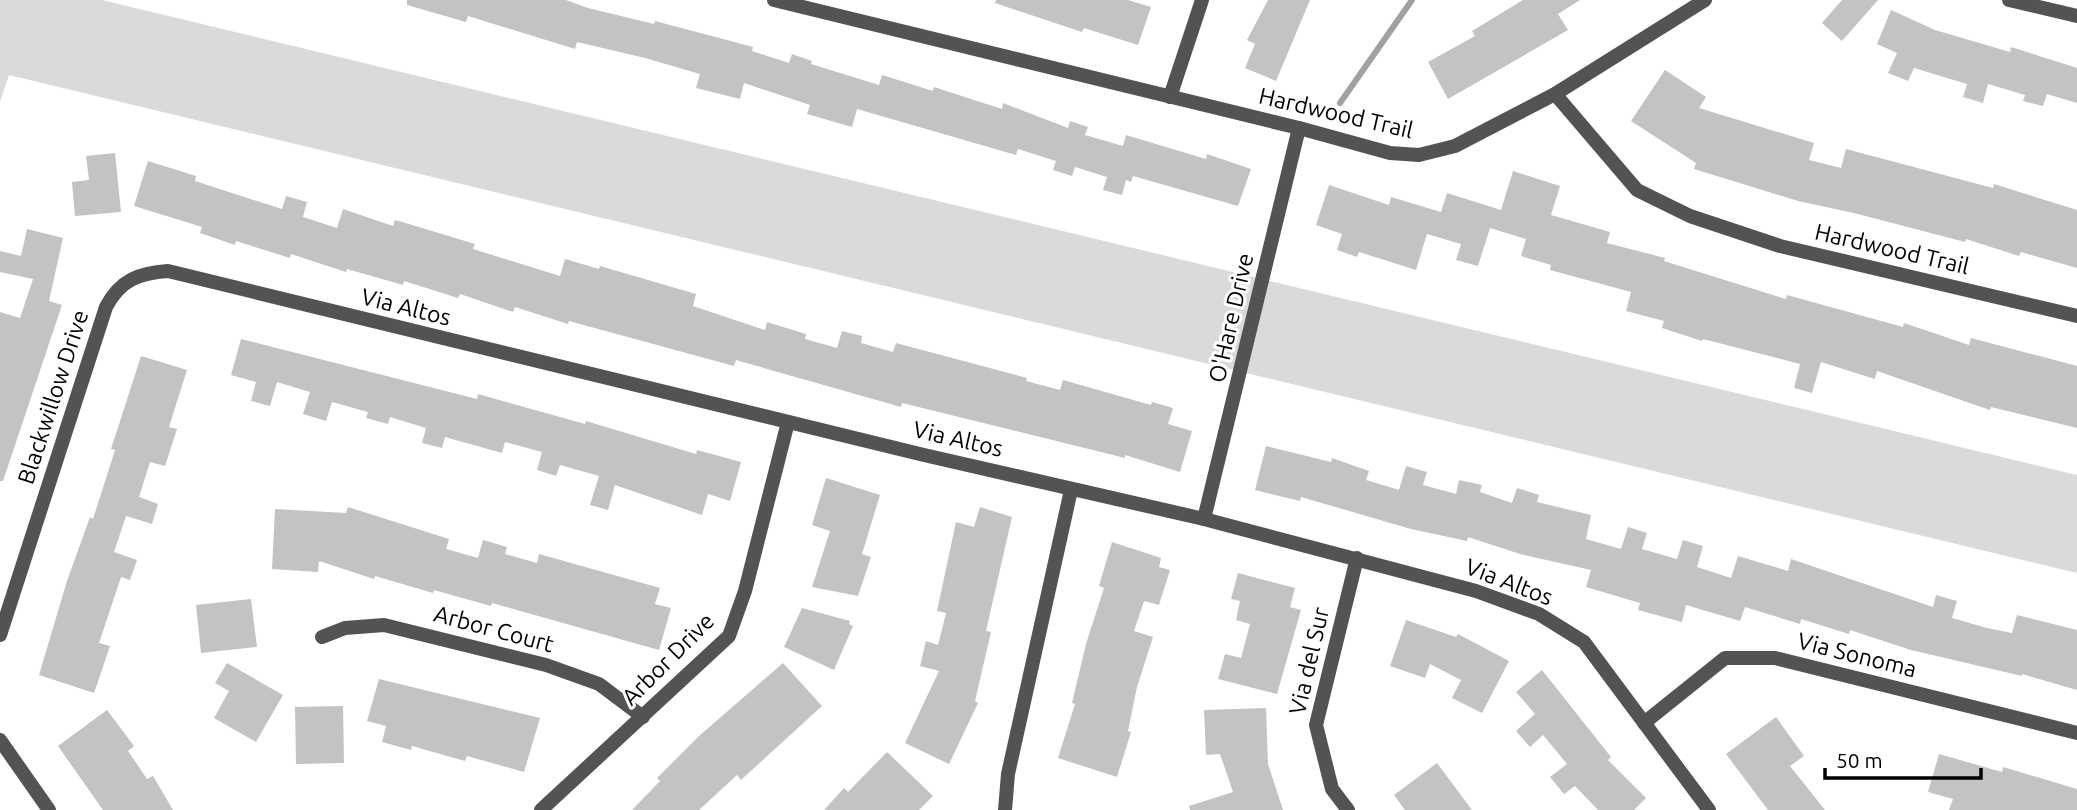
<svg xmlns="http://www.w3.org/2000/svg" width="2077" height="810" viewBox="0 0 2077 810" font-family="Ubuntu,sans-serif">
	<rect width="100%" height="100%" fill="#fff"/>
	<polygon fill="#dadada" points="0,0 102,0 2077,475 2077,573 9,75 0,102"/>
	<g fill="none" stroke-linecap="round" stroke-linejoin="round">
		<polyline stroke="#a1a1a1" stroke-width="6" points="1340,103 1412,0"/>
	</g>
	<g fill="#c3c3c3">
		<polygon points="407,0 566,0 588,8 654,24 655,21 753,47 752,51 789,63 792,54 812,61 811,64 879,85 882,75 933,91 934,87 1002,109 1003,103 1068,128 1070,121 1088,127 1085,135 1123,146 1126,135 1206,159 1207,154 1251,169 1238,206 1133,176 1131,182 1126,180 1122,195 1103,190 1107,177 1075,167 1072,176 1053,170 1056,161 1018,149 1016,155 857,109 852,127 807,114 810,105 744,83 740,99 696,88 700,74 645,58 577,42 575,49 468,16 466,22 407,5"/>
		<polygon points="996,0 1128,0 1151,7 1138,45 1084,28 1082,32 995,3"/>
		<polygon points="1268,0 1310,0 1276,81 1245,68 1255,44 1247,40"/>
		<polygon points="1523,0 1580,0 1558,14 1568,30 1448,99 1428,62 1475,36 1472,31"/>
		<polygon points="1842,0 1878,0 1842,41 1822,23"/>
		<polygon points="1891,10 1935,30 2010,52 2011,47 2077,68 2077,103 2047,94 2043,106 2023,101 2025,95 1988,84 1983,103 1963,97 1967,84 1914,68 1908,81 1888,73 1897,53 1877,44"/>
		<polygon points="1665,70 1706,97 1699,108 1814,143 1809,160 1841,168 1846,149 1993,188 1994,184 2077,210 2077,268 2021,252 2019,256 1966,239 1965,242 1854,213 1798,201 1694,169 1696,163 1631,121"/>
		<polygon points="115,153 121,212 75,216 72,182 89,180 86,156"/>
		<polygon points="148,161 196,176 195,181 282,209 286,196 307,202 303,217 337,228 343,209 393,226 395,220 419,227 475,244 473,249 560,276 565,259 599,269 600,266 696,294 693,306 765,330 767,322 806,334 805,339 837,348 842,331 862,336 861,343 893,352 896,343 1027,378 1026,381 1060,390 1063,380 1151,405 1152,402 1173,408 1168,424 1192,431 1180,472 1125,455 1125,458 902,403 901,407 736,360 734,366 569,321 568,324 515,307 513,312 460,294 458,298 404,281 403,285 347,269 346,272 291,254 290,258 236,241 235,245 200,233 202,227 134,206"/>
		<polygon points="1513,171 1560,186 1551,215 1610,232 1607,243 1665,258 1664,261 1786,299 1787,295 1903,327 1904,323 1969,345 1971,338 2077,366 2077,428 1991,407 1990,410 1877,371 1875,379 1821,362 1812,393 1794,388 1800,364 1703,339 1702,341 1662,328 1664,321 1626,311 1631,292 1550,270 1551,265 1521,256 1526,239 1490,228 1478,266 1456,260 1461,244 1427,234 1416,270 1359,252 1357,257 1337,250 1342,234 1316,225 1329,185 1389,205 1391,197 1441,212 1447,193 1501,210"/>
		<polygon points="27,229 63,238 49,301 62,305 3,481 0,481 0,312 20,318 33,279 0,272 0,251 21,256"/>
		<polygon points="241,339 477,399 478,394 585,424 586,421 696,454 697,450 741,462 730,501 708,494 702,515 615,485 608,510 590,505 599,476 560,465 556,476 537,470 542,452 505,442 502,453 445,437 442,448 422,443 426,428 390,417 388,424 366,418 368,412 332,402 326,421 303,414 310,392 277,382 270,406 251,401 256,382 231,375"/>
		<polygon points="141,356 187,370 169,427 177,429 165,466 150,462 139,497 158,504 152,524 126,516 114,552 137,560 130,580 121,577 99,643 110,646 94,693 39,675 67,581 90,517 93,519 115,450 111,449"/>
		<polygon points="1266,446 1331,462 1332,458 1369,471 1366,480 1399,490 1406,466 1427,472 1423,485 1456,494 1459,480 1482,485 1480,492 1512,503 1517,488 1539,495 1537,502 1591,515 1586,539 1621,549 1628,527 1647,533 1642,549 1677,559 1683,540 1703,546 1697,567 1731,578 1738,556 1788,571 1791,559 1933,607 1936,595 1957,601 1952,618 1987,628 2012,633 2017,615 2077,630 2077,690 2022,674 2022,676 1911,650 1850,630 1849,634 1801,619 1800,624 1745,607 1740,621 1686,605 1682,622 1638,610 1640,603 1586,587 1591,570 1520,554 1468,537 1467,541 1411,529 1301,497 1300,501 1255,490"/>
		<polygon points="826,478 880,495 862,554 871,557 858,596 812,587 830,531 812,525"/>
		<polygon points="348,507 449,539 446,549 478,558 483,540 507,547 505,554 537,563 539,554 660,588 655,604 671,608 659,650 492,603 491,606 434,590 433,593 375,576 374,579 319,561 318,572 272,569 275,509 346,513"/>
		<polygon points="980,507 1012,517 986,631 991,632 975,701 978,703 949,764 905,743 939,671 920,666 926,641 938,645 946,613 937,611 956,522 974,527"/>
		<polygon points="1112,542 1161,558 1159,567 1170,570 1159,605 1144,601 1134,631 1153,637 1137,687 1128,731 1131,732 1117,777 1058,758 1075,704 1072,703 1086,644 1104,588 1099,586"/>
		<polygon points="1238,573 1295,588 1290,607 1301,610 1277,694 1218,679 1225,654 1241,658 1250,624 1236,620 1240,601 1231,599"/>
		<polygon points="251,599 257,647 201,653 196,605"/>
		<polygon points="802,608 850,621 849,624 853,626 834,670 784,647"/>
		<polygon points="1406,620 1456,637 1458,634 1509,661 1482,713 1452,698 1461,680 1430,664 1425,678 1390,666"/>
		<polygon points="227,663 283,695 256,742 214,718 229,691 215,683"/>
		<polygon points="783,663 822,706 741,780 737,775 699,810 632,810 660,781 657,778 699,736"/>
		<polygon points="1542,670 1611,757 1608,760 1646,798 1634,810 1598,810 1575,786 1564,794 1550,777 1567,764 1543,735 1530,747 1516,731 1535,714 1516,692"/>
		<polygon points="379,679 540,718 524,772 467,756 465,761 412,746 411,750 382,742 386,726 367,721"/>
		<polygon points="343,706 344,763 296,764 295,707"/>
		<polygon points="1266,708 1268,764 1283,810 1190,810 1189,806 1233,792 1220,754 1206,755 1204,710"/>
		<polygon points="107,710 134,746 128,751 147,779 153,776 173,810 103,810 58,746"/>
		<polygon points="1776,717 1804,756 1790,766 1825,810 1768,810 1726,754"/>
		<polygon points="887,752 933,796 919,810 824,810 844,788 848,792"/>
		<polygon points="1939,754 2002,772 2003,767 2077,789 2077,810 1949,810 1953,799 1928,792"/>
		<polygon points="1437,763 1472,810 1405,810 1394,795"/>
	</g>
	<g fill="none" stroke-linecap="round" stroke-linejoin="round">
		<g stroke="#535353" stroke-width="14">
			<polyline points="774,0 1299,128 1390,153 1419,155 1455,146 1555,94 1705,0"/>
			<polyline points="2009,0 2077,16"/>
			<polyline points="1555,94 1637,190 1690,216 1780,246 2077,316"/>
			<polyline points="1170,97 1202,0"/>
			<polyline points="1204,519 1299,128"/>
			<path d="M0 635 106 307C120 280 139 273 168 271L924 455 1204 519 1476 591 1539 614 1584 642 1709 810"/>
			<polyline points="322,637 345,628 384,625 546,665 599,684 643,717"/>
			<polyline points="1644,723 1725,658 1775,658 2077,733"/>
			<polyline points="0,740 49,810"/>
			<polyline points="541,810 729,636 745,591 788,422"/>
			<polyline points="1005,810 1008,774 1071,490"/>
			<polyline points="1348,810 1332,789 1316,725 1357,558"/>
		</g>
	</g>
	<g text-anchor="middle" stroke-width="6" stroke-linejoin="round" paint-order="stroke">
		<g font-size="23" fill="#000" stroke="#fff">
			<text transform="translate(1336 113) rotate(13)" y="8">Hardwood Trail</text>
			<text transform="translate(1892 249) rotate(13)" y="8">Hardwood Trail</text>
			<text transform="translate(406 307) rotate(14)" y="8">Via Altos</text>
			<text transform="translate(1231 318) rotate(-77)" y="8">O'Hare Drive</text>
			<text transform="translate(53 397) rotate(-72)" y="8">Blackwillow Drive</text>
			<text transform="translate(958 439) rotate(13)" y="8">Via Altos</text>
			<text transform="translate(1509 582) rotate(21)" y="8">Via Altos</text>
			<text transform="translate(494 629) rotate(15)" y="8">Arbor Court</text>
			<text transform="translate(1857 655) rotate(14)" y="8">Via Sonoma</text>
			<text transform="translate(668 659) rotate(-45)" y="8">Arbor Drive</text>
			<text transform="translate(1309 661) rotate(-77)" y="8">Via del Sur</text>
		</g>
	</g>
	<path d="M1825 768v10h156v-10" fill="none" stroke="#000000" stroke-width="3.5"/>
	<text x="1836" y="768" font-size="21" fill="#000000" stroke="#ffffff" stroke-width="5" paint-order="stroke">50 m</text>
</svg>
